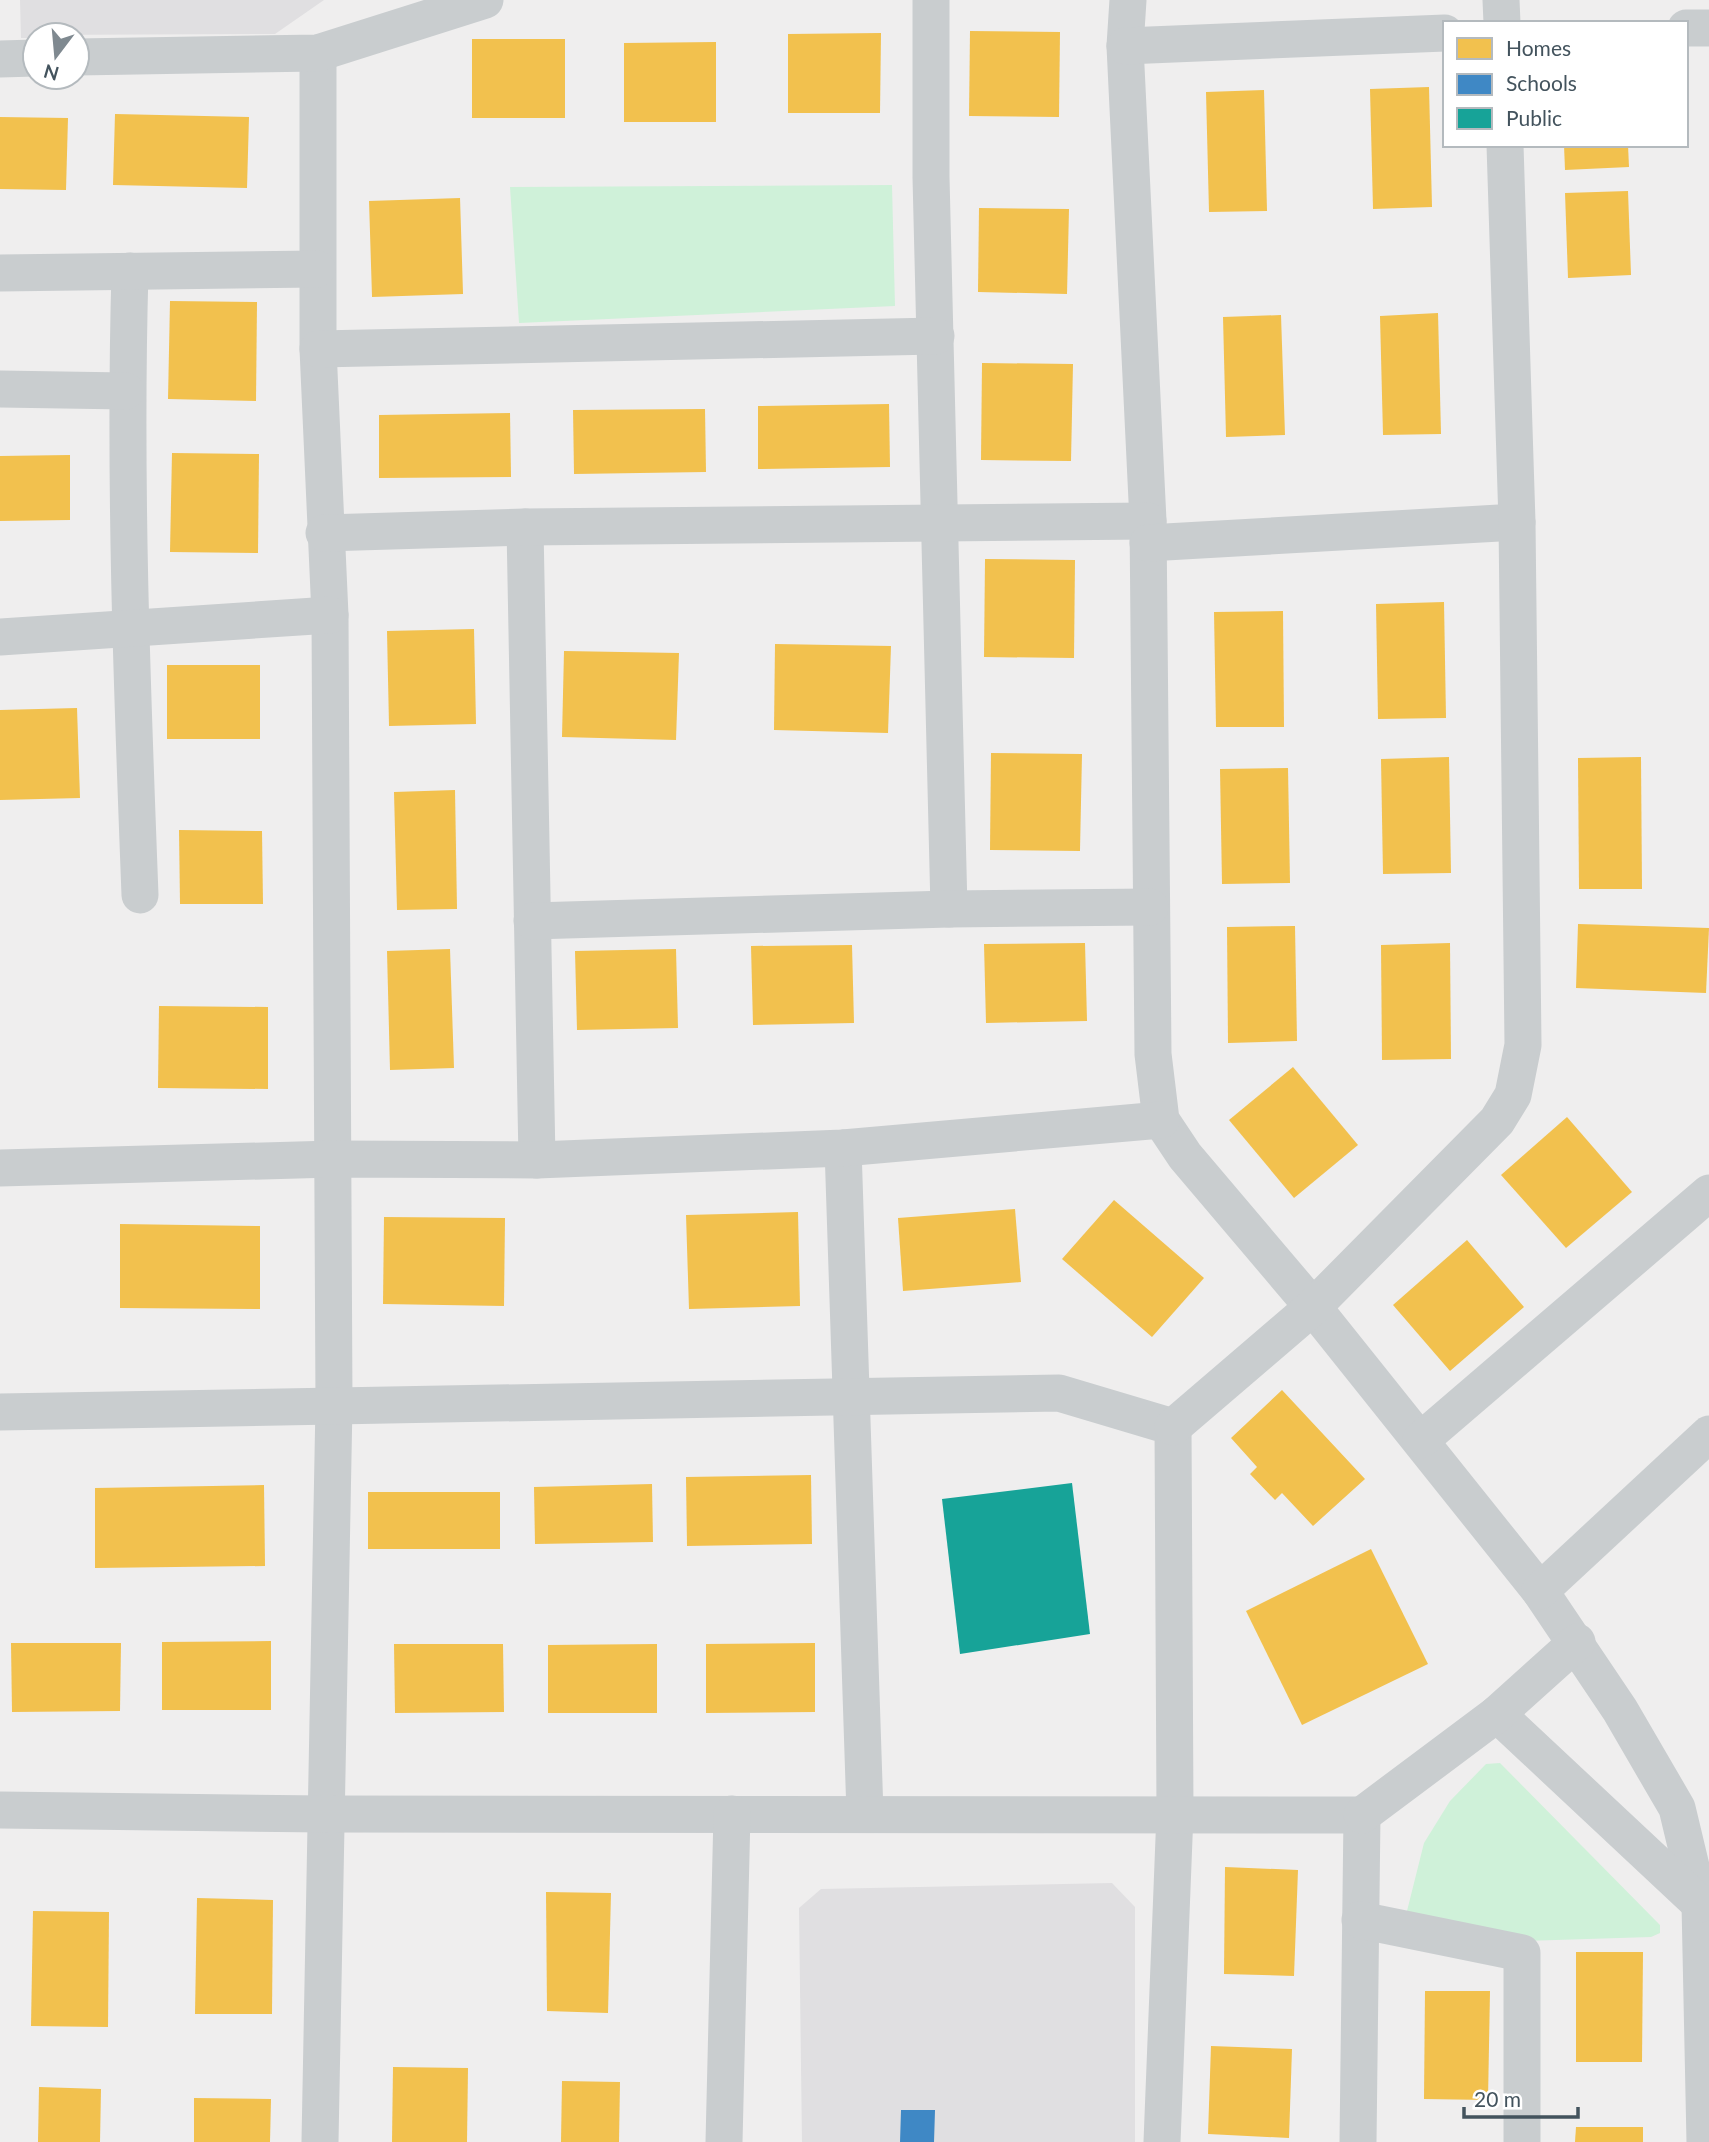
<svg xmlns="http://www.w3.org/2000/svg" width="1709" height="2142" viewBox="0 0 1709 2142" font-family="Lato,sans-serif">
	<rect width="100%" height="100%" fill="#efeeee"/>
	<g fill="#e0dfe1">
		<polygon points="20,0 324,0 275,34 35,35 35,38 21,38"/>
		<polygon points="1112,1883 1135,1907 1135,2142 802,2142 799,1908 821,1889"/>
	</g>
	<g fill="#cff1d9">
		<polygon points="892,185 895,306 519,323 510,187"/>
		<polygon points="1500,1763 1660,1925 1660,1933 1651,1937 1490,1942 1406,1915 1424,1843 1450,1801 1486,1764"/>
	</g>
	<g fill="#f2c14e">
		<polygon points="970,31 1060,32 1059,117 969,116"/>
		<polygon points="881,33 880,113 788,113 788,34"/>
		<rect x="472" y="39" width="93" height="79"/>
		<polygon points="716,42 716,122 624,122 624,43"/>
		<polygon points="1429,87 1432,207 1373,209 1370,89"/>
		<polygon points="1264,90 1267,211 1209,212 1206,92"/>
		<polygon points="115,114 249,117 247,188 113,185"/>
		<polygon points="0,117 68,118 66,190 0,189"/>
		<polygon points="1564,145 1628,145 1629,167 1565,170"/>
		<polygon points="1628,191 1631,275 1568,278 1565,193"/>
		<polygon points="460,198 463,294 372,297 369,201"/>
		<polygon points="979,208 1069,209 1067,294 978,292"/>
		<polygon points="170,301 257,302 256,401 168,399"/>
		<polygon points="1438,313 1441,434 1383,435 1380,316"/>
		<polygon points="1281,315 1285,435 1226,437 1223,317"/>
		<polygon points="982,363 1073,364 1071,461 981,460"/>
		<polygon points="889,404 890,467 758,469 758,406"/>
		<polygon points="705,409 706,472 574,474 573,410"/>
		<polygon points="510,413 511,477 379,478 379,415"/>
		<polygon points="172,453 259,454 258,553 170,552"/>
		<polygon points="70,455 70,520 0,521 0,456"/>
		<polygon points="985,559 1075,560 1074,658 984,657"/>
		<polygon points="1444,602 1446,718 1378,719 1376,604"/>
		<polygon points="1283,611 1284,727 1216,727 1214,612"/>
		<polygon points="474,629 476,724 389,726 387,631"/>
		<polygon points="775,644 891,646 888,733 774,730"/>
		<polygon points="564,651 679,653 676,740 562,737"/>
		<rect x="167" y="665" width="93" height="74"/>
		<polygon points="77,708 80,798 0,800 0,710"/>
		<polygon points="991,753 1082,754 1080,851 990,850"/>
		<polygon points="1449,757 1451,873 1383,874 1381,759"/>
		<polygon points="1641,757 1642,889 1579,889 1578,758"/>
		<polygon points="1288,768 1290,883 1222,884 1220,769"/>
		<polygon points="455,790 457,909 397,910 394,792"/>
		<polygon points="179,830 262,831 263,904 180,904"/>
		<polygon points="1578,924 1709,928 1706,993 1576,988"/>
		<polygon points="1295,926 1297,1041 1228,1043 1227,927"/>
		<polygon points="1085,943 1087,1021 986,1023 984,944"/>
		<polygon points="1450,943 1451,1059 1382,1060 1381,945"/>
		<polygon points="852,945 854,1023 753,1025 751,946"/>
		<polygon points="450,949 454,1068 390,1070 387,951"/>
		<polygon points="676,949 678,1028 577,1030 575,951"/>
		<polygon points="159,1006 268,1007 268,1089 158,1088"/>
		<polygon points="1293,1067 1358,1145 1294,1198 1229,1120"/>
		<polygon points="1567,1117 1632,1192 1566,1248 1501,1175"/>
		<polygon points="1114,1200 1204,1278 1152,1337 1062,1259"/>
		<polygon points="1015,1209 1021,1282 903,1291 898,1218"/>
		<polygon points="798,1212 800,1306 689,1309 686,1215"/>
		<polygon points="384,1217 505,1218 504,1306 383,1304"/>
		<polygon points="120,1224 260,1226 260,1309 120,1308"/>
		<polygon points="1467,1240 1524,1307 1450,1371 1393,1305"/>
		<polygon points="1282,1390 1365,1479 1313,1526 1282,1493 1275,1500 1250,1474 1257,1467 1231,1438"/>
		<polygon points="811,1475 812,1544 687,1546 686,1477"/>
		<polygon points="652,1484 653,1542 535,1544 534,1487"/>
		<polygon points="264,1485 265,1566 95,1568 95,1488"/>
		<rect x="368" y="1492" width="132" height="57"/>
		<polygon points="1371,1549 1428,1664 1302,1725 1246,1611"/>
		<polygon points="271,1641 271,1710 162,1710 162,1642"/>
		<polygon points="11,1643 121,1643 120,1711 12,1712"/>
		<polygon points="815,1643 815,1712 706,1713 706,1644"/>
		<polygon points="394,1644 503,1644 504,1712 395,1713"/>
		<polygon points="657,1644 657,1713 548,1713 548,1645"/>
		<polygon points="1225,1867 1298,1870 1294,1976 1224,1974"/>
		<polygon points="546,1892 611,1893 608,2013 547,2011"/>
		<polygon points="197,1898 273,1900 272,2014 195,2014"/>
		<polygon points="33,1911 109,1912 108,2027 31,2026"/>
		<polygon points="1576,1952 1643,1952 1642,2062 1576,2062"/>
		<polygon points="1425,1991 1490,1991 1488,2100 1424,2099"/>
		<polygon points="1211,2046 1292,2049 1289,2138 1208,2134"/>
		<polygon points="393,2067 468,2068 467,2142 392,2142"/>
		<polygon points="562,2081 620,2082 619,2142 561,2142"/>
		<polygon points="39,2087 101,2089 100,2142 38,2142"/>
		<polygon points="194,2098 271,2099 270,2142 194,2142"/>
		<polygon points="1576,2127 1643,2127 1643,2142 1575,2142"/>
	</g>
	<polygon fill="#3f88c5" points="901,2110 935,2110 934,2142 900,2142"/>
	<polygon fill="#17a398" points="1072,1483 1090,1634 960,1654 942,1499"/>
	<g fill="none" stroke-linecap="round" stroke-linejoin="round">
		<g stroke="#c9cdcf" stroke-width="37">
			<polyline points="931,0 931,177 949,909"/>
			<polyline points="1128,0 1125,46 1148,521 1153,1054 1161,1120 1185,1156 1313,1307 1540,1591 1620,1710 1677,1808 1700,1904 1705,2142"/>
			<polyline points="1501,0 1502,23"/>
			<polyline points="1686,28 1709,28"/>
			<polyline points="1125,46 1445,33"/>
			<polyline points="318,53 318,349 330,615 334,1404 320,2142"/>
			<polyline points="77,57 318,53 485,0"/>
			<polyline points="0,59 35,58"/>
			<path d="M130 271C124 479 132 687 140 895"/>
			<polyline points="0,273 317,269"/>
			<polyline points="318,349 936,336"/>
			<polyline points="0,389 126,391"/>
			<polyline points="525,527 537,1160"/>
			<polyline points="324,533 525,527 1148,521"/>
			<polyline points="1148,543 1517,522"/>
			<polyline points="0,637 330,615"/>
			<polyline points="532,921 949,909 1150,907"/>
			<polyline points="843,1148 865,1814"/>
			<polyline points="0,1168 333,1159 537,1160 843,1148 1161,1120"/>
			<polyline points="0,1412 1059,1393 1173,1427 1175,1813 1162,2142"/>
			<polyline points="1173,1427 1313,1307 1497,1121 1513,1095 1523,1045 1517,522 1505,145"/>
			<polyline points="1421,1440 1709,1193"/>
			<polyline points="1540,1591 1709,1434"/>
			<polyline points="1497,1714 1700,1904"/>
			<polyline points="0,1810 324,1814 1362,1815 1358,2142"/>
			<polyline points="1362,1815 1497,1714 1577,1642"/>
			<polyline points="1360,1920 1522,1953 1522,2142"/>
			<polyline points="724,2142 732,1814"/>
		</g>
	</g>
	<rect x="1443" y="21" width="245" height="126" fill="#ffffff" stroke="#b4babe" stroke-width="2"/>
	<rect x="1457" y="38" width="35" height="21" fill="#f2c14e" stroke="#b4babe" stroke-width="2"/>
	<text x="1506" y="56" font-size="21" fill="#43535d">Homes</text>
	<rect x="1457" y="74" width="35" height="21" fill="#3f88c5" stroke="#b4babe" stroke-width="2"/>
	<text x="1506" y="91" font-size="21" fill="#43535d">Schools</text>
	<rect x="1457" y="108" width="35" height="21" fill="#17a398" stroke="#b4babe" stroke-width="2"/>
	<text x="1506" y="126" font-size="21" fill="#43535d">Public</text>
	<g transform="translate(56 56) rotate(196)"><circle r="33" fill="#ffffff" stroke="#b4babe" stroke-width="2"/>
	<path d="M0-5L12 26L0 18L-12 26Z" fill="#7f8990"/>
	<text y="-10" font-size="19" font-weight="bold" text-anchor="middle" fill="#43535d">N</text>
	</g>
	<path d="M1464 2107v10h114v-10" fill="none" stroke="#43535d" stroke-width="3.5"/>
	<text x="1474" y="2107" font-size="21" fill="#43535d" stroke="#ffffff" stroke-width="5" paint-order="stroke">20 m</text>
</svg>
